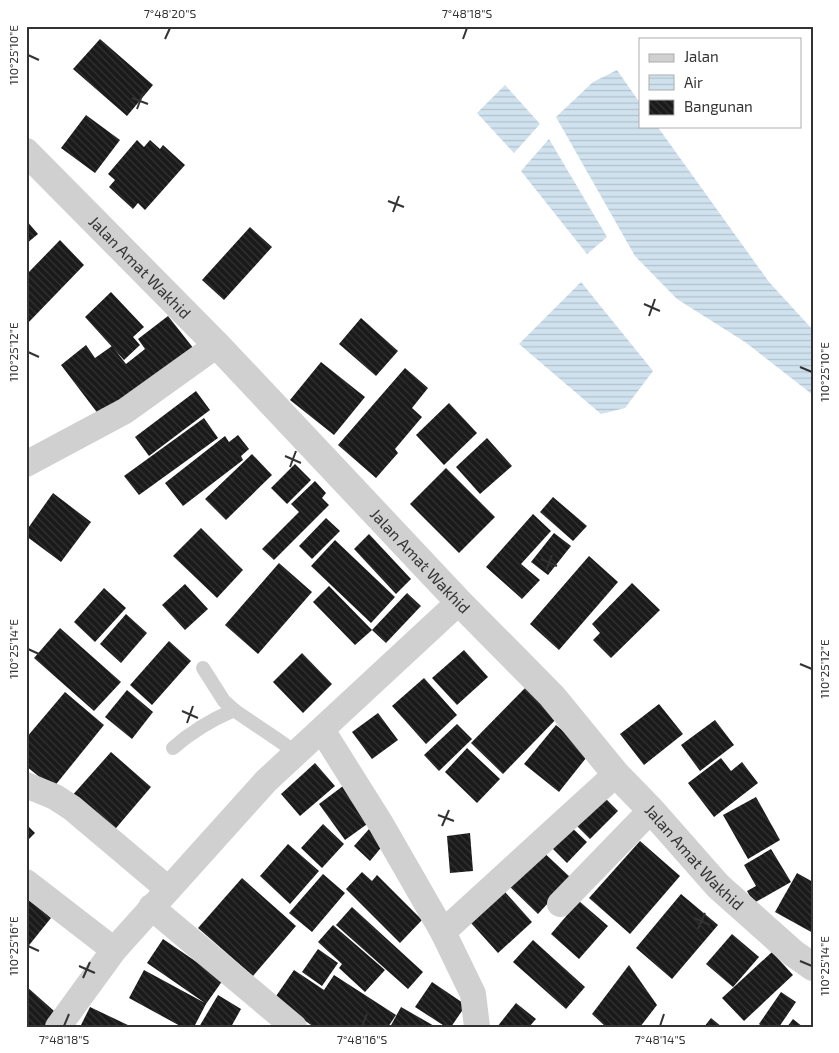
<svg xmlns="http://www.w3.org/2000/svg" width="839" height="1053" viewBox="0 0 839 1053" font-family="'Exo 2',sans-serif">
	<defs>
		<pattern id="water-rules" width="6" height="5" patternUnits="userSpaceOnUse" patternTransform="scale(1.25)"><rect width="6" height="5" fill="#cfe2ee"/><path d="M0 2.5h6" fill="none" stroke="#b2c2cd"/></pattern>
		<pattern id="building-back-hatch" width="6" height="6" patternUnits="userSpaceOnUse" patternTransform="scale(1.25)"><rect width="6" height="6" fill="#1a1a1a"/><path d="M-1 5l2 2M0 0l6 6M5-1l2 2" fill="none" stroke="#333"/></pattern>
	</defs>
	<rect width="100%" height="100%" fill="#fff"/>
	<g fill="url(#water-rules)">
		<polygon points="617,70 640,103 640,126 657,126 769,282 813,330 813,395 745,342 677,299 635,256 556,117 593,82"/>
		<polygon points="505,85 540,124 514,153 477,113"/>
		<polygon points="549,139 607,237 587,254 521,171"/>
		<polygon points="581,282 653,371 625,408 601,414 519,344"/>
	</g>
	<g fill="url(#building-back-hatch)">
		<polygon points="100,39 153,85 127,116 73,69"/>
		<polygon points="86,115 120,140 95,173 61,148"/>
		<polygon points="137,140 144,147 150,140 160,149 163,145 185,165 145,210 138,203 133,209 109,187 115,180 108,174"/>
		<polygon points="26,220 38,234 26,244"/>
		<polygon points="250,227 272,247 224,300 202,280"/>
		<polygon points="60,240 84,265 27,324 26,275"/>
		<polygon points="111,292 144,327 133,337 140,345 124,360 85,317"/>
		<polygon points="168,316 194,349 102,419 61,365 86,345 95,358 112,346 126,364 145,349 138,339"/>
		<polygon points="361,318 398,351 376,376 339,344"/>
		<polygon points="321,362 365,397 334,435 290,400"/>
		<polygon points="405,368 428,388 412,408 422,417 395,449 398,453 376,478 338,445"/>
		<polygon points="196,391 210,410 149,456 135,437"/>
		<polygon points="449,403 477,433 444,465 416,435"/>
		<polygon points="204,418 218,438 139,495 124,476"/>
		<polygon points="238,435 249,449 241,456 243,460 183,506 165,483 225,436 229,442"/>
		<polygon points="487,438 512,466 480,494 456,467"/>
		<polygon points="252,454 272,475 226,520 205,499"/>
		<polygon points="295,464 311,480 287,504 271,488"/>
		<polygon points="446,468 495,517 459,553 410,504"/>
		<polygon points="315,481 326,493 322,498 329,505 274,560 262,549 299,512 291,504"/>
		<polygon points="53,493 91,522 61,562 26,536 26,531"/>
		<polygon points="553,497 587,526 573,541 540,512"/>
		<polygon points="533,514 551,531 521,564 540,580 522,599 486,567"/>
		<polygon points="326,518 340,531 312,559 299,546"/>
		<polygon points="201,528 243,570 217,598 173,556"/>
		<polygon points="554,533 571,546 548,575 531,562"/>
		<polygon points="369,534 411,579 396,594 354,549"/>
		<polygon points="335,540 395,597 371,623 311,566"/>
		<polygon points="589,556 618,582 559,650 530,624"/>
		<polygon points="279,563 312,592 258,654 225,625"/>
		<polygon points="632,583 660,610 611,658 593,640 600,633 592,624"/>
		<polygon points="185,584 208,609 185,630 162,605"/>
		<polygon points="329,586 372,630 355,645 313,602"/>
		<polygon points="104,588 126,608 95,642 74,622"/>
		<polygon points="407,593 421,606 386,643 372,630"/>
		<polygon points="126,614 147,633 121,663 100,644"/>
		<polygon points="60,628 121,682 94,711 34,658"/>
		<polygon points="169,641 191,661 152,705 130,685"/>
		<polygon points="464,650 488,677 457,705 432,678"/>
		<polygon points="302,653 332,684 303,713 273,682"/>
		<polygon points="424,678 457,715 426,744 392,706"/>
		<polygon points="530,683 561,714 503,774 471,743"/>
		<polygon points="127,690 153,712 132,739 105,717"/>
		<polygon points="65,692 104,725 53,788 26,766 26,738"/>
		<polygon points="659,704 683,734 644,765 620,734"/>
		<polygon points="378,713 398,740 372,759 352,732"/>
		<polygon points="715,720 734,745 700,771 681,745"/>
		<polygon points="457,724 472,739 439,771 424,755"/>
		<polygon points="556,725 590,753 559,792 524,764"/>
		<polygon points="467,748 500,779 477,803 445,772"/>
		<polygon points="111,752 151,787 111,834 70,798"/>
		<polygon points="721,758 731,771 742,762 758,783 714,817 688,783"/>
		<polygon points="315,763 335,786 300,816 281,794"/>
		<polygon points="343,786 370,822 345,840 319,804"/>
		<polygon points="598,791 618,811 590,839 570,819"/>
		<polygon points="756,797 780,840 748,859 723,815"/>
		<polygon points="567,823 587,842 567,863 548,844"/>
		<polygon points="26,824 35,833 26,842"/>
		<polygon points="323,824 344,844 322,868 301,848"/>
		<polygon points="369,829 385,843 370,861 354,846"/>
		<polygon points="470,833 473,871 450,873 447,836"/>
		<polygon points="640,841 680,876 630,934 589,898"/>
		<polygon points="288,844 319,871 290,904 260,876"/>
		<polygon points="538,847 571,878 538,914 505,882"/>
		<polygon points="771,849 791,882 754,903 747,891 756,886 744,865"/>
		<polygon points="362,872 372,881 377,875 422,920 400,943 346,889"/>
		<polygon points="797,873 813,882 813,933 775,912"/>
		<polygon points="323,874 345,893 312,932 289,913"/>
		<polygon points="242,878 296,926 253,976 198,928"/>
		<polygon points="505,892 532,922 498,953 471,923"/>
		<polygon points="681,894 718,925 672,979 636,948"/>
		<polygon points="26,897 51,918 26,949"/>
		<polygon points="579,901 608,926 579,959 551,934"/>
		<polygon points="352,907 423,972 408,989 336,925"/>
		<polygon points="333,925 385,970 365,992 339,968 342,964 318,942"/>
		<polygon points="732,934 759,957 733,987 706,964"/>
		<polygon points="163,939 223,980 206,1004 194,1027 182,1027 129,998 144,970 205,1003 147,963"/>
		<polygon points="533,940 585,987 566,1009 513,962"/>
		<polygon points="318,949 338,963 322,986 302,972"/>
		<polygon points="772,952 793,975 744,1021 722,998"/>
		<polygon points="629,965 657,1005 640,1027 606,1027 592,1014"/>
		<polygon points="294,970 324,990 334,975 396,1015 388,1027 314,1027 274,999"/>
		<polygon points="432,982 466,1005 451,1027 446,1027 415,1007"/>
		<polygon points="26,986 63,1019 56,1027 26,1027"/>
		<polygon points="781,992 796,1002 779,1027 763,1027 759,1024"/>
		<polygon points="218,995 241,1009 231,1027 199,1027"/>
		<polygon points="516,1003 536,1019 529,1027 497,1027"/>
		<polygon points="90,1007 132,1027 80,1027"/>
		<polygon points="401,1007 436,1027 390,1027"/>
		<polygon points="711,1018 722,1027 704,1027"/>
		<polygon points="793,1019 803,1027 787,1027"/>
	</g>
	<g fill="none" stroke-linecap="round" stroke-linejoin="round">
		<g stroke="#d0d0d0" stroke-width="14">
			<polyline points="203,668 224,701 234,710"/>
			<path d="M173 748C192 731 211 720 234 710 255 725 277 738 296 753"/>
		</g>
		<g stroke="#d0d0d0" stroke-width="26">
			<polyline points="26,464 125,411 217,345"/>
			<polyline points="322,730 381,824 443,932 473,994 477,1027"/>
			<polyline points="26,785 55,797 72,808 168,889"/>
			<polyline points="26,882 114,950"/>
			<polyline points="560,904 651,810"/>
			<polyline points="151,907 294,1027"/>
			<polyline points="443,932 616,774"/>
			<polyline points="58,1027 114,950 266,781 459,602"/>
		</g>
		<path stroke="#d0d0d0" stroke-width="28" id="s1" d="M26 152 217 345 459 602 552 696 616 774 651 810 718 886 793 953 813 967"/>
	</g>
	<path fill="none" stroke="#333" stroke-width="2" d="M165 39 170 28M463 39 467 28M28 55 39 60M132 98 148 104M137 109 143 93M388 201 404 207M393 212 399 196M644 304 660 311M649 316 655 299M28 352 39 357M800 367 812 372M285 456 301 463M290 467 296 451M541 559 557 566M546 571 552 555M28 649 39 654M800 664 812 669M182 711 198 718M187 723 193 706M438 815 454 821M442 826 449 810M694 918 710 925M698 929 705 913M28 946 39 951M800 961 812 966M79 966 95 973M83 978 90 962M64 1026 69 1014M362 1026 367 1014M660 1026 664 1014"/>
	<g text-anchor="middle" stroke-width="5" stroke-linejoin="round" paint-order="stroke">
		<g font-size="16" fill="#333" stroke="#fff">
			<text dy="6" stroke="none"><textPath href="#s1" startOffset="162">Jalan Amat Wakhid</textPath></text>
			<text dy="6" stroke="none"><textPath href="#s1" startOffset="568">Jalan Amat Wakhid</textPath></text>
			<text dy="6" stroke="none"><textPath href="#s1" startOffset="972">Jalan Amat Wakhid</textPath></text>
		</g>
	</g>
	<rect width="839" height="1053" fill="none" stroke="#ffffff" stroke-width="55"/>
	<rect x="639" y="38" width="162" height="90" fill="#ffffff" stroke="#adadad"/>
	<rect x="649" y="54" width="25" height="8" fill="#d0d0d0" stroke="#adadad"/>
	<text x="684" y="62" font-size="15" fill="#333333">Jalan</text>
	<rect x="649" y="75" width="25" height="15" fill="url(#water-rules)" stroke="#adadad"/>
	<text x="684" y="88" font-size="15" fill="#333333">Air</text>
	<rect x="649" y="100" width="25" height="15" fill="url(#building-back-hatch)" stroke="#adadad"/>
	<text x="684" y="112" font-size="15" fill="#333333">Bangunan</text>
	<rect x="28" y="28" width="784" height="998" fill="none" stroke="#333" stroke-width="2"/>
	<g font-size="12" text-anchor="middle" fill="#333">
		<text x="170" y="18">7°48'20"S</text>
		<text x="467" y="18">7°48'18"S</text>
		<text transform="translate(14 55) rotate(-90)" y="4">110°25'10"E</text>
		<text transform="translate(14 352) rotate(-90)" y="4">110°25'12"E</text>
		<text transform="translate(825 372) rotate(-90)" y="4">110°25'10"E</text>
		<text transform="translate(14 649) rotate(-90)" y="4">110°25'14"E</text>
		<text transform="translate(825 669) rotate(-90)" y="4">110°25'12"E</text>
		<text transform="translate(14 946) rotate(-90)" y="4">110°25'16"E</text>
		<text transform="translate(825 966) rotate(-90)" y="4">110°25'14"E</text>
		<text x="64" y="1044">7°48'18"S</text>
		<text x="362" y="1044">7°48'16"S</text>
		<text x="660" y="1044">7°48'14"S</text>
	</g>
</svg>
